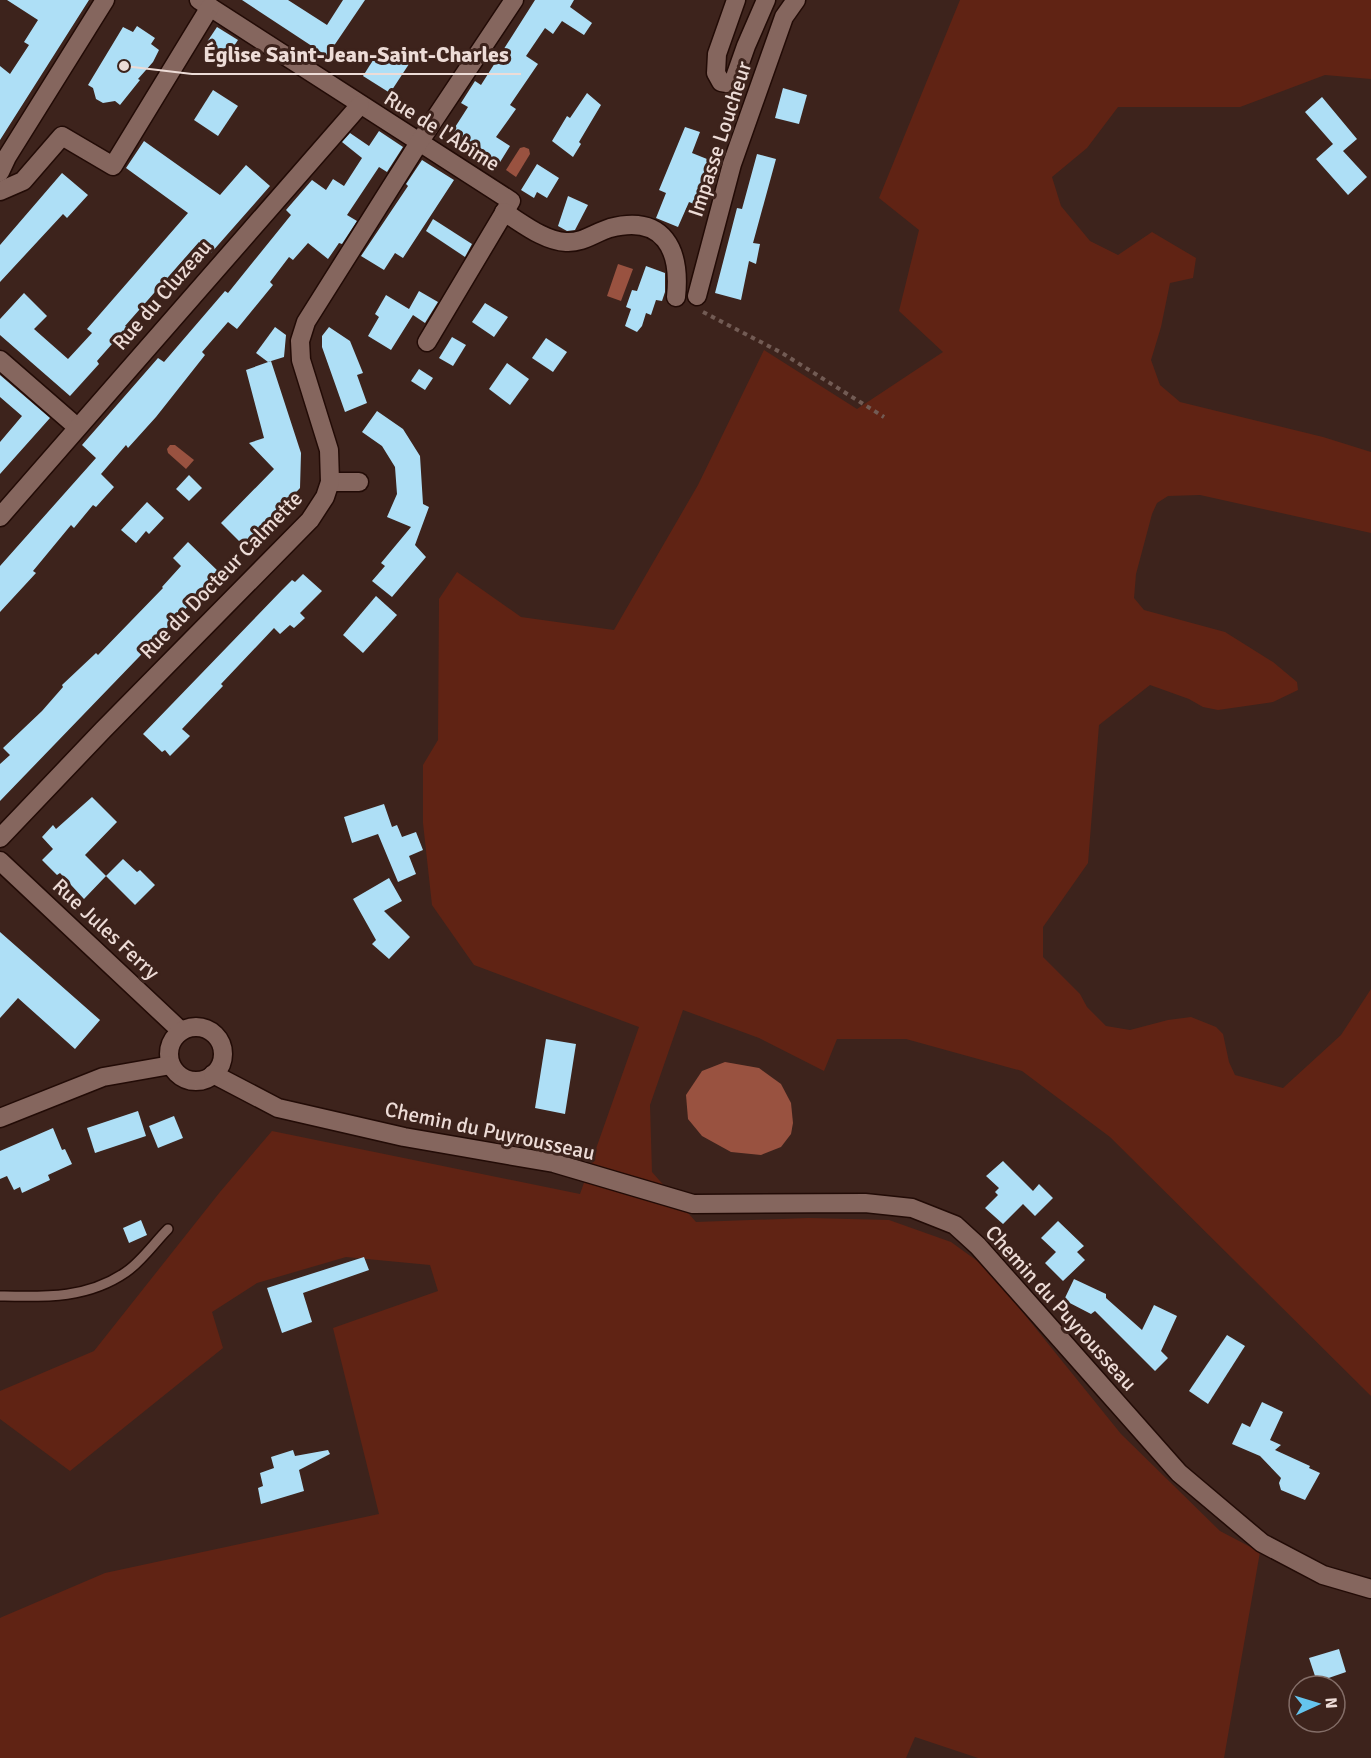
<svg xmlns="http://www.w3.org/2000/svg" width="1371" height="1758" viewBox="0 0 1371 1758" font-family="Signika,sans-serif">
	<rect width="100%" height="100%" fill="#3d231c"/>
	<polygon fill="#602314" points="960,0 1371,0 1371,79 1325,75 1240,107 1118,107 1087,148 1052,177 1061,206 1090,241 1118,255 1152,232 1196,258 1193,278 1170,283 1161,327 1151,360 1160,385 1180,402 1323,437 1371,452 1371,533 1200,495 1168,496 1157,503 1152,514 1136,574 1134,598 1144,610 1225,632 1273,662 1297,682 1298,690 1273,702 1218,710 1203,707 1189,699 1150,685 1099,725 1088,863 1043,927 1043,957 1080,994 1087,1007 1106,1026 1130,1030 1168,1020 1191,1017 1216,1027 1223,1034 1229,1062 1235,1075 1283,1088 1341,1035 1371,989 1371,1396 1110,1137 1022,1071 906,1039 837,1039 824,1071 759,1038 683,1010 650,1105 652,1172 696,1222 809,1218 889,1220 951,1242 987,1268 1121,1434 1220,1531 1260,1552 1224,1758 978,1758 915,1737 906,1758 0,1758 0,1618 2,1617 105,1573 379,1514 333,1328 438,1291 430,1265 346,1257 257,1283 212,1312 223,1348 70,1471 0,1419 0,1391 94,1351 220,1192 272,1131 580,1194 639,1027 474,965 432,905 423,823 423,765 438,740 439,599 457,572 521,617 614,630 698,485 764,350 857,409 943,352 899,311 919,230 879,198"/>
	<g fill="#995240">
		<polygon points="524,147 529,149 530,154 516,177 506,170 520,148"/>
		<polygon points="618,264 633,269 621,301 607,296"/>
		<polygon points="170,445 175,445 194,460 186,469 168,453 167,449"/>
		<polygon points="725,1062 759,1068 781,1084 791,1103 793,1123 791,1134 781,1147 761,1155 731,1152 702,1136 688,1119 686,1095 702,1071"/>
	</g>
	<g fill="#aedff6">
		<polygon points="7,0 89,0 0,140 0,66 10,74 29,45 24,42 38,20"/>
		<polygon points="242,0 288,0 327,25 343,0 365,0 327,56"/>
		<polygon points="535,0 574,0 570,7 592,23 584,35 562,21 553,34 545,28 526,56 538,64 510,105 516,109 496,137 510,146 497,167 450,135 468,107 461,103 475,81 481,85"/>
		<polygon points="137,26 155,38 151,44 159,50 153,62 138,79 140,80 120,105 115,101 103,103 96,99 93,88 88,85 123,27 133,32"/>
		<polygon points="217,27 238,40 228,55 207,42"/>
		<polygon points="382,46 409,64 390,93 363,76"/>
		<polygon points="783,88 807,95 799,124 775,118"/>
		<polygon points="213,90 238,106 218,136 194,120"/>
		<polygon points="587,93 601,105 579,142 581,144 573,157 552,141 567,116 570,118"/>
		<polygon points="1322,97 1357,139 1343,151 1367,177 1348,195 1316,159 1333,144 1305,112"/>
		<polygon points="685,127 700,132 692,153 712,161 707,183 704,182 694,204 689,202 678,227 656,218 666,193 659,190"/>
		<polygon points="379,131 403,147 387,172 379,167 347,215 357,221 342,244 339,243 328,259 308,243 293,260 289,257 270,282 273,285 237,329 228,322 202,352 205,355 156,417 128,448 126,445 101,474 114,487 96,507 93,505 74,528 71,525 33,571 36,573 0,612 0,566 96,458 82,445 158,358 164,362 225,291 228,293 291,215 286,210 312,180 326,190 333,179 344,186 362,158 342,142 350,133 369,146"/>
		<polygon points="144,141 220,195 246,165 270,186 211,253 199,242 125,326 127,327 97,361 99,364 70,396 0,335 0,319 24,293 47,316 34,329 68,359 92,333 87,329 188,213 126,168"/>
		<polygon points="757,154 776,159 753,243 760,244 756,264 749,261 741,300 715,293 737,208 742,209"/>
		<polygon points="422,160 454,180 403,258 395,253 384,270 361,256 408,186 406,184"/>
		<polygon points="537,164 559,178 547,198 537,192 534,198 521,190"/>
		<polygon points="62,173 88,195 67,218 63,214 0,282 0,245"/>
		<polygon points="568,196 588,205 575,230 567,231 558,226"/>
		<polygon points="433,219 472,244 465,257 426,231"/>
		<polygon points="646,266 665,273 665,292 662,301 656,300 651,315 646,313 642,326 637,332 625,326 631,309 626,307 632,290 637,291"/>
		<polygon points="419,291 438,302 425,323 413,315 391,350 368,336 379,317 375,314 386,295 409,309"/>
		<polygon points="485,303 508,317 494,337 472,322"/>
		<polygon points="275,327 286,335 284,357 268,362 256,353"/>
		<polygon points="329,327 350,341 363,373 357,375 367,403 345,412 322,347 322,336"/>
		<polygon points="452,337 466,345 453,366 439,358"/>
		<polygon points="546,338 567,352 553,372 532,358"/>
		<polygon points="271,361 301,453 300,488 245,547 221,523 274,469 249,443 264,438 246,370"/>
		<polygon points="507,363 529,379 510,405 489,389"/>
		<polygon points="419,369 433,378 425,390 411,381"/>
		<polygon points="0,375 50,418 0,474 0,442 22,416 0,397"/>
		<polygon points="377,411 403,429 420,456 423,504 429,507 415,545 426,557 392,597 372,581 385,566 381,563 411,527 387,517 397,494 395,467 382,446 362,432"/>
		<polygon points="189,475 202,488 189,501 176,489"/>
		<polygon points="147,502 164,518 149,534 146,531 136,543 121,530"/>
		<polygon points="188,542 220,573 0,801 0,764 10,755 3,748 42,711 63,687 62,685 96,653 98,655 163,588 162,587 181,566 173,558"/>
		<polygon points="303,574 322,591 300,613 305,618 294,628 290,625 280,634 274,628 221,684 223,686 182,729 190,736 170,756 165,750 162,752 143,734 282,590 292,580 295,582"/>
		<polygon points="376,596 397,615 363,653 343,635"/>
		<polygon points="92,797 117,822 85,855 106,876 84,899 60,873 57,875 42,860 53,849 42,837 53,825 56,829"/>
		<polygon points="384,804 392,827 397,825 402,837 416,832 423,850 409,856 416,874 398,882 378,834 352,843 344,817"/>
		<polygon points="123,859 137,872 140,870 155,885 135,905 106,876"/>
		<polygon points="389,878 402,901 384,911 410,937 389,959 372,944 376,940 353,899"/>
		<polygon points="0,932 100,1020 75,1049 18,998 0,1018"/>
		<polygon points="546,1039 576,1044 565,1114 535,1108"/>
		<polygon points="138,1111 146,1136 95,1153 87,1128"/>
		<polygon points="174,1116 183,1138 158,1148 149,1126"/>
		<polygon points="53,1128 62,1150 65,1149 72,1164 48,1175 50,1180 22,1193 20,1187 14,1190 7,1176 0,1179 0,1151"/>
		<polygon points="1003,1161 1033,1191 1039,1184 1053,1198 1035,1216 1023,1204 1003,1224 985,1208 998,1195 995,1192 999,1188 986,1176"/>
		<polygon points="141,1220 147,1235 129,1243 123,1228"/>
		<polygon points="1058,1221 1084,1246 1077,1252 1085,1260 1063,1281 1045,1263 1056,1252 1041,1238"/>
		<polygon points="364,1257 369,1270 303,1293 312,1322 282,1333 267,1288"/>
		<polygon points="1074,1279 1106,1294 1106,1298 1142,1330 1154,1305 1177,1316 1161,1351 1168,1358 1155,1371 1095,1311 1091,1314 1064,1300"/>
		<polygon points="1227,1335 1245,1346 1208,1404 1189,1391"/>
		<polygon points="1262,1402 1283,1412 1270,1440 1281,1445 1275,1450 1310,1466 1309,1468 1320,1473 1305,1500 1281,1490 1279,1483 1281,1478 1260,1456 1232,1444 1242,1423 1250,1427"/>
		<polygon points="293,1450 295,1456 328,1450 330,1454 299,1470 304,1491 261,1504 258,1488 263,1486 260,1473 274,1468 271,1457"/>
		<polygon points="1339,1649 1346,1672 1317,1682 1309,1658"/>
	</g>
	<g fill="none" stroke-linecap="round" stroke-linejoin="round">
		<g stroke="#220b06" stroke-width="12">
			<path id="lane" d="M0 1296C44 1297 87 1299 126 1272 141 1262 155 1242 168 1229"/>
		</g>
		<g stroke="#220b06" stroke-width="21">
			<g id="street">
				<polyline points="199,0 511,201 427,342"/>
				<polyline points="736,0 717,54 716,73 721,82 727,83 734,80 746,46 766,0"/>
				<polyline points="0,172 7,157 105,0"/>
				<polyline points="0,191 23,181 62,136 113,166 210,7"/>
				<path d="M504 212C522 223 544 241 566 242 583 243 594 233 610 228 664 214 681 250 676 297"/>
				<polyline points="697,296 732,164 784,17 796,0"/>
				<polyline points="0,360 77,427"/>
				<polyline points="330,482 359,482"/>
				<polyline points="0,517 360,105"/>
				<polyline points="0,838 103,730 310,520 325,497 330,482 329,450 301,360 300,341 306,322 420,141 514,0"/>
				<polyline points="0,861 181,1031"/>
				<circle cx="196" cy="1054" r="27"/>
				<polyline points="213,1074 278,1108 404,1137 554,1163 693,1204 865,1203 912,1208 955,1225 978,1246 1179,1473 1262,1543 1323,1575 1371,1589"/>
				<polyline points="0,1118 103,1077 171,1065"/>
			</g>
		</g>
		<polyline stroke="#725b54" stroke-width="4" stroke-dasharray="4.5 4.5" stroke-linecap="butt" points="703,312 782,353 884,417"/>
		<use href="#lane" stroke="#85665e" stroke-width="9"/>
		<use href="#street" stroke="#85665e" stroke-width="18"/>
	</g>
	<g text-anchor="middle" stroke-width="6" stroke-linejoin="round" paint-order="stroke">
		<g font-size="21" fill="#eddcd7" stroke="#3d231c">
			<text transform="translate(442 131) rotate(32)" y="7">Rue de l'Abîme</text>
			<text transform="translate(720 139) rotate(-72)" y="7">Impasse Loucheur</text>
			<text transform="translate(162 295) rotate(-49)" y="7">Rue du Cluzeau</text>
			<text transform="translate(221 575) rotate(-46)" y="7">Rue du Docteur Calmette</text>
			<text transform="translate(106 929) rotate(43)" y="7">Rue Jules Ferry</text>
			<text transform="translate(490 1131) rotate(12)" y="7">Chemin du Puyrousseau</text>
			<text transform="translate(1061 1308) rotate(48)" y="7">Chemin du Puyrousseau</text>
		</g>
	</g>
	<path fill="none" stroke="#eddcd7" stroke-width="2" d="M124 66L192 74H521"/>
	<circle fill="#eddcd7" stroke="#3d231c" stroke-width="2" cx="124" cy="66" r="6"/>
	<g font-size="22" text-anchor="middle" font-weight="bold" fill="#eddcd7" stroke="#3d231c" stroke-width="6" stroke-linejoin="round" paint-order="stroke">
		<text x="356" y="62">Église Saint-Jean-Saint-Charles</text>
	</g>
	<g transform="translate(1317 1704) rotate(86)"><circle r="28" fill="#3d231c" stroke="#836d67" stroke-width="1.5"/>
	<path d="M0-4.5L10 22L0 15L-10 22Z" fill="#65c5ee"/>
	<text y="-9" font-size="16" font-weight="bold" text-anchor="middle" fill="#eddcd7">N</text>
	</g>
</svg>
